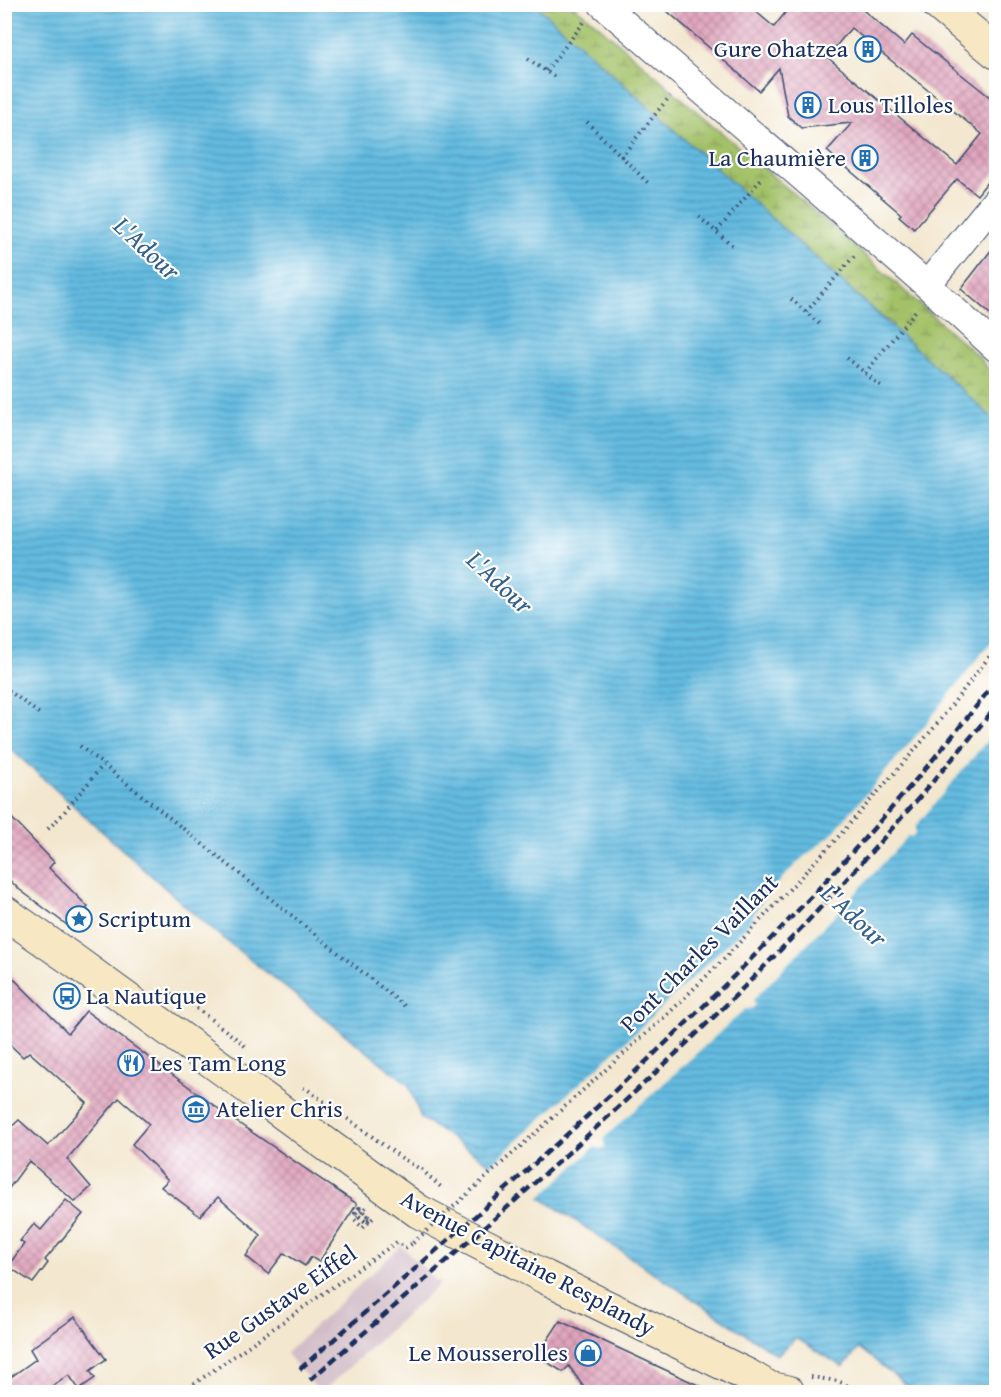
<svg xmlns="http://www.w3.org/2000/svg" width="1001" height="1397" viewBox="0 0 1001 1397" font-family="'Gentium Book Plus',serif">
	<defs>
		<pattern id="wetland-marsh" width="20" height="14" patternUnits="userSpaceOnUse" patternTransform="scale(1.5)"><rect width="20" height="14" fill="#a3c168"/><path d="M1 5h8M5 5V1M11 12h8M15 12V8" fill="none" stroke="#849d59"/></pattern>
		<pattern id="water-rules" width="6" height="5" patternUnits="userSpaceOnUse" patternTransform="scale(1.5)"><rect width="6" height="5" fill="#63bbe0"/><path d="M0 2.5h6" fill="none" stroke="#5198b9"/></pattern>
		<pattern id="building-cross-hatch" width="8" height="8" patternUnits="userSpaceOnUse" patternTransform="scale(1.5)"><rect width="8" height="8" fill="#e1a5bd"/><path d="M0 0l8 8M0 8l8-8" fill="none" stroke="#b6879d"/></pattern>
	</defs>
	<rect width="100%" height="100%" fill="#fff"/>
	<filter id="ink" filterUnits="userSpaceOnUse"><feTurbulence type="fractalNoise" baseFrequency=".0167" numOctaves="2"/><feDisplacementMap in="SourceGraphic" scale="12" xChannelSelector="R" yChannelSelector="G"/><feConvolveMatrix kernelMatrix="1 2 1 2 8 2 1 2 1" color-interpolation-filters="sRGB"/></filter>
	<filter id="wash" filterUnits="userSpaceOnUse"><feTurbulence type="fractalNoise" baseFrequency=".008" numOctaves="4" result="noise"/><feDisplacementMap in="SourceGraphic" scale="24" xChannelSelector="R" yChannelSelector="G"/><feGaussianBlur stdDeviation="1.35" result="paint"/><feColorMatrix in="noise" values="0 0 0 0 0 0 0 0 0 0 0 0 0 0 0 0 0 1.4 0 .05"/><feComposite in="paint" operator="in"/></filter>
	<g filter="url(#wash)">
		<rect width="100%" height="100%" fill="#f3e7cf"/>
		<polygon fill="#d2bdc7" points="401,1246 440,1284 322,1392 320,1392 286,1353"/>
		<polygon fill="url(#wetland-marsh)" stroke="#5f7863" stroke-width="1.5" points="528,5 573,5 598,25 702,116 835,229 980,358 996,380 996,426 952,384 945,371 934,369 889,335 893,324 882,317"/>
		<polygon fill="url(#water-rules)" stroke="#3f759f" stroke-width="1.5" points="5,5 536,5 996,421 996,1392 915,1392 859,1348 843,1367 796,1338 777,1355 421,1118 408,1084 205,924 5,744"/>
		<polygon fill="#f3e7cf" points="996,636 996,730 915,827 915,835 911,837 908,836 853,896 753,1000 755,1004 754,1007 750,1009 745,1009 604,1138 605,1148 601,1149 595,1147 537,1200 488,1167 623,1044 748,924 754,913 769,892 800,860 830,836 922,729"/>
		<g id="blocks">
			<g fill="url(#building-cross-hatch)" fill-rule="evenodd">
				<path d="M659 4H747L774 27 792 4H856L904 45 912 35 996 102V171L977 195 957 179 914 229 899 216 901 214 827 151 852 123 801 128 788 116 779 68 759 91ZM851 28 982 134 957 165 827 57Z"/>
				<polygon points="996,244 996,319 961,289"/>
				<polygon points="4,810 54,862 49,868 88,907 71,928 20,890 4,875"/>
				<polygon points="4,969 68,1033 86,1011 231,1118 357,1204 319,1262 311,1257 305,1266 284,1253 268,1274 246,1256 261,1235 218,1197 200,1216 161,1187 168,1180 132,1144 149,1124 119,1098 67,1159 91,1187 75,1202 29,1161 4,1195 4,1134 19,1120 48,1146 87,1103 29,1052 23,1057 4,1039"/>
				<polygon points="66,1200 83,1214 45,1260 48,1263 33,1283 8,1266 24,1244 20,1241 34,1224 41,1230"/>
				<polygon points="75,1317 106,1359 90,1371 95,1378 79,1389 69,1375 45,1392 4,1392 4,1382 36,1359 30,1349"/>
				<polygon points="560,1321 629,1353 713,1392 587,1392 569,1366 563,1372 537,1356"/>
			</g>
		</g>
	</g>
	<g filter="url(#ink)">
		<use href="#blocks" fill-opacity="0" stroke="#3b4b6f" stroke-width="1.5"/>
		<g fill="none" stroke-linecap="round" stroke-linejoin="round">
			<g stroke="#3b4b6f" stroke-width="29">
				<g id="street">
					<polyline points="602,4 927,285 996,348"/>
					<polyline points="927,285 996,200"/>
				</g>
			</g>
			<g stroke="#3b4b6f" stroke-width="35">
				<g id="secondary">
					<polyline points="938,4 996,52"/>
					<polyline points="4,912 73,960 418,1211 545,1277 747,1375 769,1388 788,1392"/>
				</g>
			</g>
			<g stroke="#3b4b6f" stroke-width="4" stroke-dasharray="1.5 4.5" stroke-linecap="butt">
				<polyline points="528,59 556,78"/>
				<polyline points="546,71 585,21"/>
				<polyline points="587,122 650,185"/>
				<polyline points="621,157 670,96"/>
				<polyline points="699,217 733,246"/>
				<polyline points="717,231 763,177"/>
				<polyline points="791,299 822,326"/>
				<polyline points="806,312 855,255"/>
				<polyline points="847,358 882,387"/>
				<polyline points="865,373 917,309"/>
				<polyline points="4,687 41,715"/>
				<polyline points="80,746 407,1008"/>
				<polyline points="48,829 61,816 103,765"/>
				<polyline points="171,994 179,995 242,1043 247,1048"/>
				<polyline points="303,1088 308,1090 403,1159 422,1170 443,1189"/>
				<polyline points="366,1207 354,1219 363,1228 375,1216"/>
				<polyline points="362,1211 370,1218 366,1222 356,1213 360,1208 371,1218 366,1223 355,1213 359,1208 371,1219"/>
				<polyline points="811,1377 838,1381 861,1392"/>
				<polyline points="185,1392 191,1386 397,1242 405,1248 413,1243 411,1241"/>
			</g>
			<use href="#street" stroke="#fff" stroke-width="27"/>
			<use href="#secondary" stroke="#f7e8c3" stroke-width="33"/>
			<g stroke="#1b2f5e" stroke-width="4.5" stroke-dasharray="9 4.5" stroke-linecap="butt">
				<path d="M300 1369C428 1257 559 1146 682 1027 794 919 901 804 996 681"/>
				<path d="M310 1380C438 1268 569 1156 692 1038 801 934 900 822 996 707"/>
			</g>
			<polyline stroke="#3b4b6f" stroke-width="4" stroke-dasharray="1.5 4.5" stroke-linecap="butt" points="413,1243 670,1012 725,958 840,835 933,729 996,648"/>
		</g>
	</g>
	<defs>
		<g id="building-ring" transform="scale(1.35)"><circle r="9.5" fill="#fff" stroke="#1f6fb2" stroke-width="1.5"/><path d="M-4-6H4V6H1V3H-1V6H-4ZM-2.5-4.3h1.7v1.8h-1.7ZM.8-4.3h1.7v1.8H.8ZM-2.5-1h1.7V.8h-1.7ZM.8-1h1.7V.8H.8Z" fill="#1f6fb2"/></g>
		<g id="sight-ring" transform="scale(1.35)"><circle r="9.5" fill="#fff" stroke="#1f6fb2" stroke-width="1.5"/><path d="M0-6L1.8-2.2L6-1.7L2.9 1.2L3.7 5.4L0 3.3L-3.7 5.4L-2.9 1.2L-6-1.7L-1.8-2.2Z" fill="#1f6fb2"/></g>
		<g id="bus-ring" transform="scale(1.35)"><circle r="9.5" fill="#fff" stroke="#1f6fb2" stroke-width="1.5"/><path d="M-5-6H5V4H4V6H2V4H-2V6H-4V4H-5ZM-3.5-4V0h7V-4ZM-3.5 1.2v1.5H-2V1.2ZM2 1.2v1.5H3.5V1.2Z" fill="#1f6fb2"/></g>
		<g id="restaurant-ring" transform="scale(1.35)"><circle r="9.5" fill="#fff" stroke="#1f6fb2" stroke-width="1.5"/><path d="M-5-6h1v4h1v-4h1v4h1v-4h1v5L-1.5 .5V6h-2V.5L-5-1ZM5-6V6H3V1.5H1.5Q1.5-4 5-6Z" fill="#1f6fb2"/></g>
		<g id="museum-ring" transform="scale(1.35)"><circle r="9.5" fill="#fff" stroke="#1f6fb2" stroke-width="1.5"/><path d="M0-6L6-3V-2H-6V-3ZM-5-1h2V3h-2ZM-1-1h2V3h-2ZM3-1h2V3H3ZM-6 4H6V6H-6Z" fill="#1f6fb2"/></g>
		<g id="shop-ring" transform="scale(1.35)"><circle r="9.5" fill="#fff" stroke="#1f6fb2" stroke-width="1.5"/><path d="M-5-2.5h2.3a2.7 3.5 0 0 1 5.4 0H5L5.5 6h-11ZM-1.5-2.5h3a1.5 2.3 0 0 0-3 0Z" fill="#1f6fb2"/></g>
	</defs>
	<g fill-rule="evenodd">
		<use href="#building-ring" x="868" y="49"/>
		<use href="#building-ring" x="808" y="105"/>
		<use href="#building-ring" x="865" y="158"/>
		<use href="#sight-ring" x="79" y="919"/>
		<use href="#bus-ring" x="67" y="996"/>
		<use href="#restaurant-ring" x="131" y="1063"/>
		<use href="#museum-ring" x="196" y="1109"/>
		<use href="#shop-ring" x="588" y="1353"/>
	</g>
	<g text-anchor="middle" stroke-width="4.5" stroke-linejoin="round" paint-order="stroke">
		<g font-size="24" fill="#1b2f5e" stroke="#fff" text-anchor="start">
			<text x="848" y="57" text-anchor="end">Gure Ohatzea</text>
			<text x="828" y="113">Lous Tilloles</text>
			<text x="846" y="166" text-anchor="end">La Chaumière</text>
			<text x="98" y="927">Scriptum</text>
			<text x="86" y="1004">La Nautique</text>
			<text x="150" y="1071">Les Tam Long</text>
			<text x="216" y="1117">Atelier Chris</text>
			<text x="568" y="1361" text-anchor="end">Le Mousserolles</text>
		</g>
		<g font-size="24" fill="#1b2f5e" stroke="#fff">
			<text transform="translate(699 953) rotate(-45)" y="8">Pont Charles Vaillant</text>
			<text transform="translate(528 1263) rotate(28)" y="8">Avenue Capitaine Resplandy</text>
			<text transform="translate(280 1302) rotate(-35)" y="8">Rue Gustave Eiffel</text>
		</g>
		<g font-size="26" font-style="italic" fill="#34608c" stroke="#fff">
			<text transform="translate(147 248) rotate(43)" y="9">L'Adour</text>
			<text transform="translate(500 582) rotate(43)" y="9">L'Adour</text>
			<text transform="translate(854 915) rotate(43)" y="9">L'Adour</text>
		</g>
	</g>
	<rect width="1001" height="1397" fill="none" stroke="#fff" stroke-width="24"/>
</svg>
